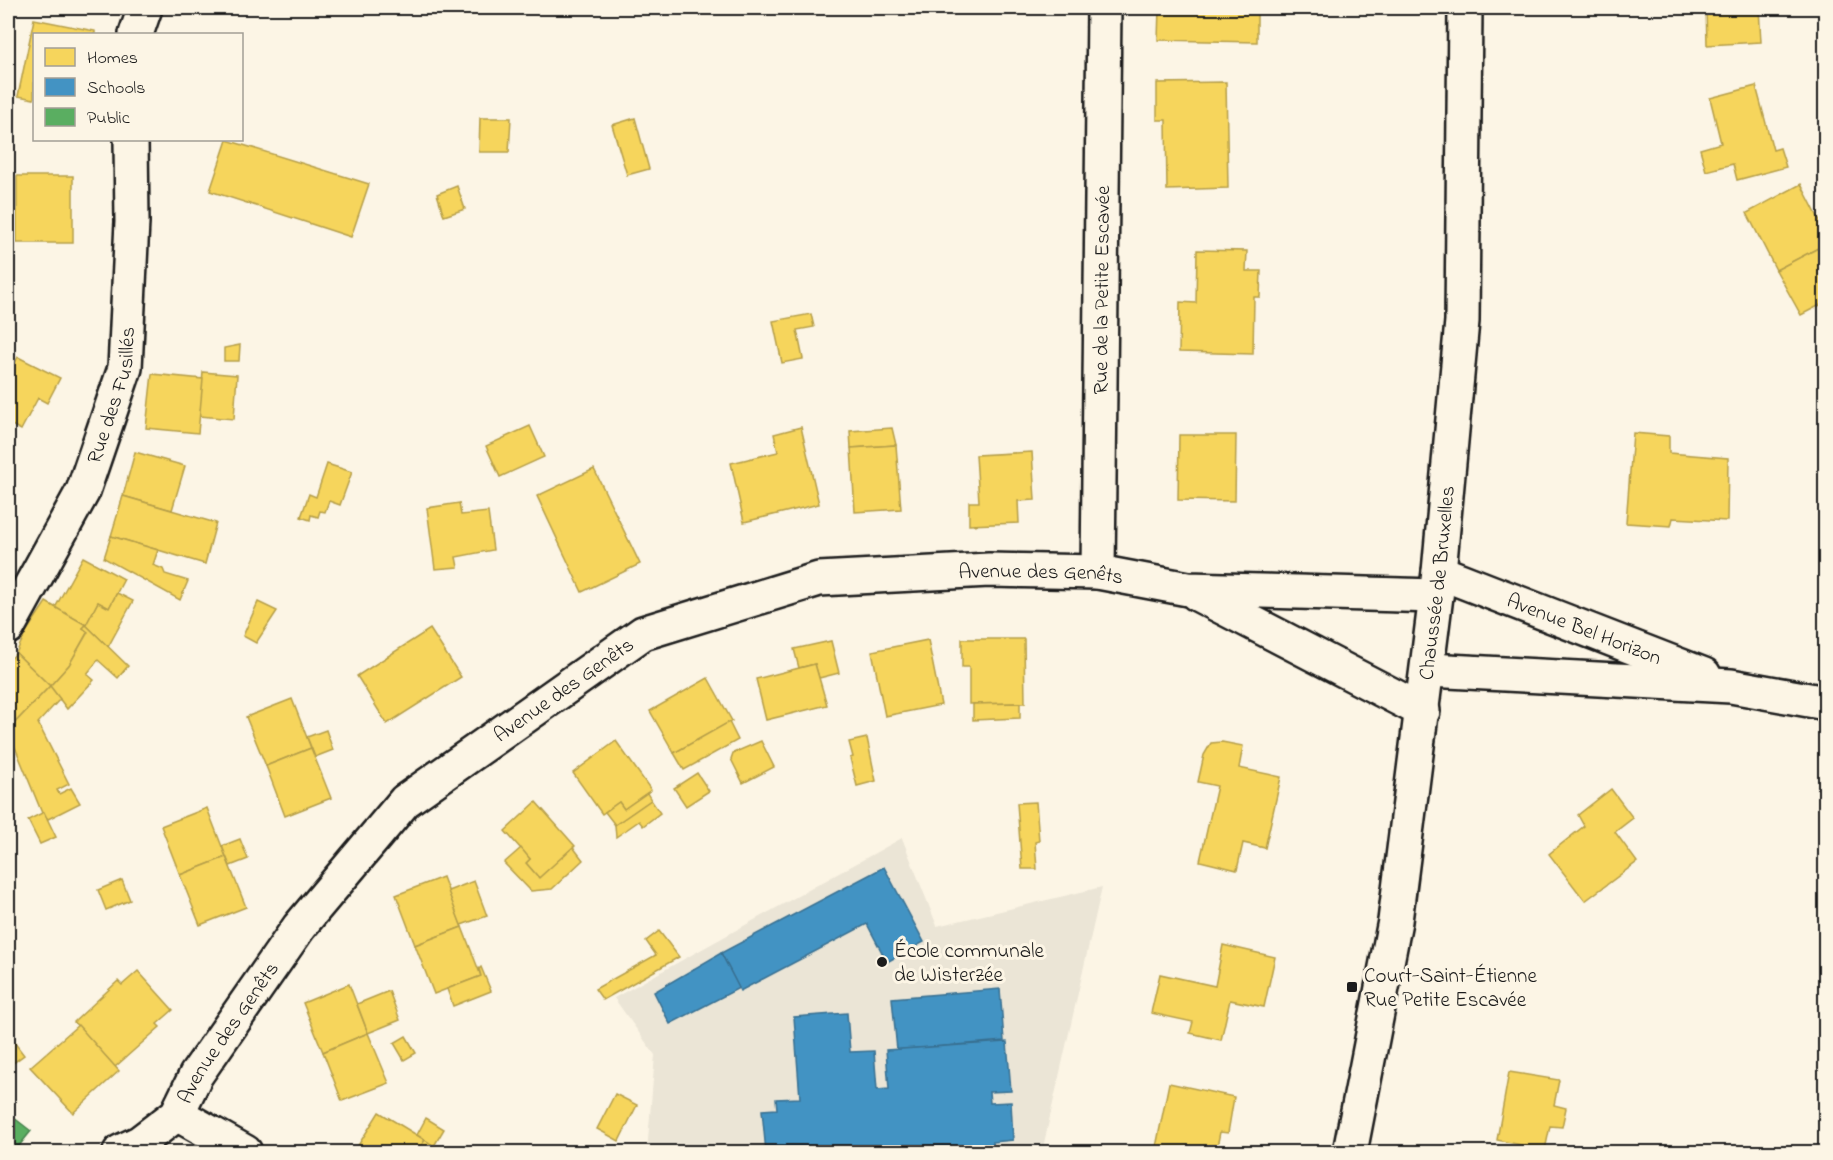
<svg xmlns="http://www.w3.org/2000/svg" width="1833" height="1160" viewBox="0 0 1833 1160" font-family="'Indie Flower',sans-serif">
	<rect width="100%" height="100%" fill="#fcf5e5"/>
	<filter id="ink" filterUnits="userSpaceOnUse"><feTurbulence type="fractalNoise" baseFrequency=".0167" numOctaves="2"/><feDisplacementMap in="SourceGraphic" scale="12" xChannelSelector="R" yChannelSelector="G"/><feConvolveMatrix kernelMatrix="1 2 1 2 8 2 1 2 1" color-interpolation-filters="sRGB"/></filter>
	<g filter="url(#ink)">
		<polygon fill="#ebe5d6" points="902,838 937,926 1102,887 1042,1152 647,1152 655,1055 614,998"/>
		<g fill="#f6d55c" stroke="#b59e49" stroke-width="1.5">
			<polygon points="1159,8 1257,8 1257,42 1158,40"/>
			<polygon points="1706,8 1759,8 1761,42 1707,45"/>
			<polygon points="34,19 95,31 95,34 34,34 34,99 18,96"/>
			<polygon points="1226,82 1228,188 1167,190 1166,120 1157,120 1157,83"/>
			<polygon points="1756,86 1773,150 1780,148 1786,167 1737,180 1733,164 1706,171 1700,149 1721,143 1710,98"/>
			<polygon points="480,118 511,118 509,152 479,152"/>
			<polygon points="635,118 649,169 627,175 612,125"/>
			<polygon points="227,140 369,184 351,237 210,191"/>
			<rect x="17" y="176" width="56" height="67"/>
			<polygon points="1801,184 1826,233 1826,244 1776,270 1747,213"/>
			<polygon points="457,186 465,209 444,216 437,194"/>
			<polygon points="1826,244 1826,302 1801,315 1776,270"/>
			<polygon points="1197,250 1247,251 1246,271 1261,271 1260,297 1254,297 1253,354 1179,352 1180,302 1196,303"/>
			<polygon points="811,314 814,327 797,330 803,359 782,363 773,321"/>
			<polygon points="240,345 239,361 224,361 224,348"/>
			<polygon points="18,357 60,378 47,403 38,398 21,430 8,423 8,376"/>
			<polygon points="203,372 237,375 234,419 199,416"/>
			<polygon points="152,374 203,379 198,433 146,428"/>
			<polygon points="530,426 544,457 500,477 486,446"/>
			<polygon points="801,427 819,504 744,522 731,463 778,452 774,434"/>
			<polygon points="892,428 896,445 851,448 850,431"/>
			<polygon points="1633,433 1669,436 1669,453 1728,458 1727,521 1673,518 1671,526 1626,523"/>
			<polygon points="1179,435 1236,435 1235,501 1178,500"/>
			<polygon points="896,445 901,509 855,512 851,448"/>
			<polygon points="135,452 185,466 172,510 123,496"/>
			<polygon points="1032,452 1035,500 1018,501 1019,523 969,525 969,502 979,502 976,455"/>
			<polygon points="327,464 352,472 340,505 329,501 325,512 320,511 318,517 311,515 310,520 301,517 309,494 316,497"/>
			<polygon points="594,469 640,564 582,592 537,496"/>
			<polygon points="123,496 216,523 205,564 111,536"/>
			<polygon points="459,503 461,515 488,512 493,550 456,557 458,567 435,569 427,508"/>
			<polygon points="111,536 158,550 153,565 163,569 165,574 188,581 180,600 104,558"/>
			<polygon points="83,557 124,579 109,608 98,602 86,625 55,608"/>
			<polygon points="117,593 133,601 108,647 86,625 98,602 109,608"/>
			<polygon points="46,602 86,625 83,628 88,631 69,665 50,686 16,653 26,632"/>
			<polygon points="258,602 277,611 256,643 243,636"/>
			<polygon points="86,625 128,666 118,678 98,660 87,674 94,680 67,709 50,686 69,665 88,632 83,628"/>
			<polygon points="430,629 461,677 387,724 357,676"/>
			<polygon points="962,639 1024,639 1025,703 969,704 969,667 962,667"/>
			<polygon points="928,640 941,705 885,716 872,651"/>
			<polygon points="831,641 839,673 819,678 815,664 799,668 794,649"/>
			<polygon points="16,653 50,686 8,730 8,662"/>
			<polygon points="815,664 827,705 766,720 756,679"/>
			<polygon points="708,678 732,721 674,753 650,711"/>
			<polygon points="50,686 60,699 38,723 69,784 57,790 59,794 71,788 80,803 48,819 42,813 8,730"/>
			<polygon points="292,699 311,748 266,766 246,717"/>
			<polygon points="1020,703 1020,718 973,720 973,704"/>
			<polygon points="729,722 738,740 684,770 674,753"/>
			<polygon points="326,730 333,750 315,757 307,737"/>
			<polygon points="867,738 876,781 857,786 850,758 853,757 849,742"/>
			<polygon points="616,741 651,790 624,809 619,802 602,814 573,773"/>
			<polygon points="761,741 774,767 743,783 731,759 733,753"/>
			<polygon points="1222,742 1243,746 1239,768 1281,777 1265,848 1243,843 1237,870 1200,861 1217,786 1198,782 1204,755 1211,743"/>
			<polygon points="8,745 14,764 13,774 8,780"/>
			<polygon points="311,748 331,798 285,816 266,766"/>
			<polygon points="697,773 709,791 686,806 674,788"/>
			<polygon points="1611,789 1633,818 1615,832 1637,862 1585,901 1549,854 1584,826 1578,815"/>
			<polygon points="647,793 651,800 615,825 605,812 619,802 624,809"/>
			<polygon points="651,800 660,813 643,826 639,821 616,837 615,825"/>
			<polygon points="536,802 575,846 539,878 526,863 530,859 505,831"/>
			<polygon points="1036,802 1039,841 1035,842 1037,869 1022,869 1017,803"/>
			<polygon points="207,808 226,857 180,875 161,826"/>
			<polygon points="44,812 56,837 40,844 28,820"/>
			<polygon points="240,839 248,859 230,866 222,846"/>
			<polygon points="573,847 583,860 552,889 531,891 504,863 521,848 530,859 526,863 539,878"/>
			<polygon points="226,857 246,907 200,925 180,875"/>
			<polygon points="443,877 462,927 415,945 396,895"/>
			<polygon points="122,880 130,900 106,910 98,890"/>
			<polygon points="474,881 487,916 461,925 448,891"/>
			<polygon points="462,927 481,976 434,994 415,945"/>
			<polygon points="659,931 679,957 603,1000 595,989 656,955 646,941"/>
			<polygon points="1223,945 1275,957 1264,1007 1230,1000 1221,1040 1190,1033 1193,1022 1151,1013 1160,974 1215,986"/>
			<polygon points="481,967 491,991 453,1006 447,989 481,976 479,969"/>
			<polygon points="138,971 173,1010 157,1024 160,1027 115,1067 74,1022 118,981 122,985"/>
			<polygon points="349,984 368,1033 323,1052 303,1003"/>
			<polygon points="389,991 400,1020 368,1033 357,1004"/>
			<polygon points="78,1025 119,1071 73,1113 30,1067"/>
			<polygon points="368,1033 389,1083 342,1101 323,1052"/>
			<polygon points="8,1034 24,1055 9,1066 8,1064"/>
			<polygon points="406,1036 416,1053 404,1060 394,1043"/>
			<polygon points="1509,1072 1559,1080 1554,1105 1566,1108 1562,1127 1550,1126 1545,1150 1497,1140"/>
			<polygon points="1169,1083 1234,1097 1228,1133 1220,1132 1216,1152 1155,1152"/>
			<polygon points="615,1094 637,1105 619,1141 597,1129"/>
			<polygon points="379,1112 425,1140 417,1152 354,1152"/>
			<polygon points="426,1118 444,1129 434,1146 417,1135"/>
			<polygon points="425,1140 434,1146 445,1152 417,1152"/>
		</g>
		<g fill="#4393c3" stroke="#376f91" stroke-width="1.5">
			<polygon points="884,867 924,942 887,962 867,924 740,991 721,953"/>
			<polygon points="721,953 739,988 670,1024 654,992"/>
			<polygon points="1000,989 1004,1041 897,1050 892,998"/>
			<polygon points="847,1013 850,1052 874,1051 877,1090 889,1089 886,1050 1007,1042 1011,1091 989,1092 990,1103 1011,1102 1013,1140 993,1142 994,1152 766,1152 762,1110 777,1109 776,1099 800,1098 794,1017"/>
		</g>
		<polygon fill="#5aae61" stroke="#47824c" stroke-width="1.5" points="9,1114 31,1131 14,1152 8,1152"/>
		<g fill="none" stroke-linecap="round" stroke-linejoin="round">
			<g stroke="#1c1c1c" stroke-width="38">
				<g id="minor">
					<polyline points="136,34 145,8"/>
					<path id="s1" d="M1098 572 1104 8"/>
					<path id="s2" d="M1439 572 1704 675"/>
					<polyline points="1197,594 1423,711"/>
					<path id="s3" d="M8 627 83 491 125 368 132 222 131 140"/>
					<polyline points="1429,670 1731,686 1826,703"/>
					<polyline points="177,1114 245,1152"/>
					<path id="s4" d="M120 1152 139 1143 177 1114 196 1075 299 927 405 801 643 633 819 579 989 570 1098 572 1188 589 1436 596"/>
				</g>
			</g>
			<g stroke="#1c1c1c" stroke-width="38">
				<g id="secondary">
					<path id="s5" d="M1350 1152 1395 921 1439 572 1462 321 1465 8"/>
				</g>
			</g>
			<use href="#minor" stroke="#fcf5e5" stroke-width="33"/>
			<use href="#secondary" stroke="#fcf5e5" stroke-width="33"/>
		</g>
	</g>
	<g fill="#1c1c1c" stroke="#fcf5e5" stroke-width="2">
		<circle cx="882" cy="962" r="6"/>
		<rect x="1346" y="981" width="12" height="12" rx="3"/>
	</g>
	<g text-anchor="middle" stroke-width="6" stroke-linejoin="round" paint-order="stroke">
		<g font-size="21" fill="#1c1c1c" stroke="#fcf5e5">
			<text dy="7" stroke="none"><textPath href="#s1" startOffset="282">Rue de la Petite Escavée</textPath></text>
			<text dy="7" stroke="none"><textPath href="#s3" startOffset="256">Rue des Fusillés</textPath></text>
			<text dy="7" stroke="none"><textPath href="#s4" startOffset="1155">Avenue des Genêts</textPath></text>
			<text dy="7" stroke="none"><textPath href="#s5" startOffset="576">Chaussée de Bruxelles</textPath></text>
			<text dy="7" stroke="none"><textPath href="#s2" startOffset="156">Avenue Bel Horizon</textPath></text>
			<text dy="7" stroke="none"><textPath href="#s4" startOffset="651">Avenue des Genêts</textPath></text>
			<text dy="7" stroke="none"><textPath href="#s4" startOffset="165">Avenue des Genêts</textPath></text>
		</g>
		<g font-size="21" fill="#1c1c1c" stroke="#fcf5e5" text-anchor="start">
			<text x="894" y="957">École communale<tspan x="894" dy="24">de Wisterzée</tspan></text>
			<text x="1364" y="982">Court-Saint-Étienne<tspan x="1364" dy="24">Rue Petite Escavée</tspan></text>
		</g>
	</g>
	<rect width="1833" height="1160" fill="none" stroke="#fcf5e5" stroke-width="30"/>
	<rect x="15" y="15" width="1803" height="1130" fill="none" stroke="#1c1c1c" stroke-width="2" filter="url(#ink)"/>
	<rect x="33" y="33" width="210" height="108" fill="#fcf5e5" stroke="#a29e95" stroke-width="1.5"/>
	<rect x="45" y="48" width="30" height="18" fill="#f6d55c" stroke="#a29e95" stroke-width="1.5"/>
	<text x="87" y="63" font-size="18" fill="#1c1c1c">Homes</text>
	<rect x="45" y="78" width="30" height="18" fill="#4393c3" stroke="#a29e95" stroke-width="1.5"/>
	<text x="87" y="93" font-size="18" fill="#1c1c1c">Schools</text>
	<rect x="45" y="108" width="30" height="18" fill="#5aae61" stroke="#a29e95" stroke-width="1.5"/>
	<text x="87" y="123" font-size="18" fill="#1c1c1c">Public</text>
</svg>
